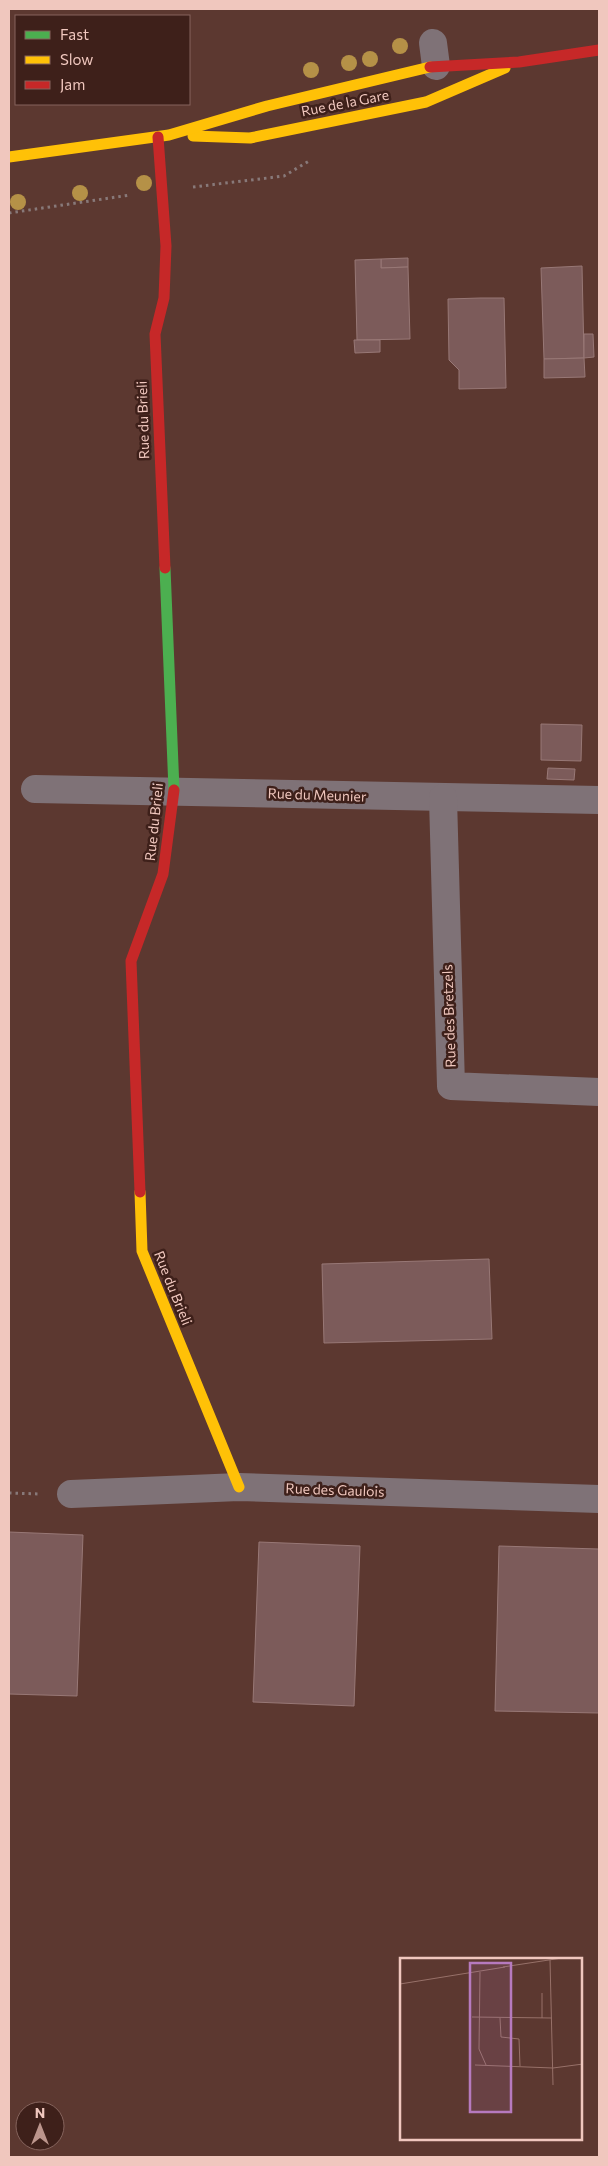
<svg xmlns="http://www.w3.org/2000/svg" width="608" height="2166" viewBox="0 0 608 2166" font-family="Commissioner,sans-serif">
	<rect width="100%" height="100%" fill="#5c3830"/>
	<g fill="#7c5b5a" stroke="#987876">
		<polygon points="408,258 408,267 381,268 381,259"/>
		<polygon points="381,259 381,268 408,267 410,339 357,340 355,260"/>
		<polygon points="582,266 584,358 544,359 541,268"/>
		<polygon points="480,298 504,298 506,388 459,389 459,370 449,360 448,299"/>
		<polygon points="584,334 593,334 594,357 584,358"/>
		<polygon points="354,340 380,340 380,352 355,353"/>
		<polygon points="584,358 585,377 544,378 544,359"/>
		<polygon points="541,724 582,725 581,761 541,760"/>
		<polygon points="548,768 575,769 574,780 547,779"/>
		<polygon points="489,1259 492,1339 324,1343 322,1264"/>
		<polygon points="9,1532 83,1535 77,1696 9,1694"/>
		<polygon points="259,1542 360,1546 354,1706 253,1702"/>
		<polygon points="499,1546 599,1549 599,1713 495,1711"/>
	</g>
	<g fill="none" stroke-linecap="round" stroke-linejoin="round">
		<g stroke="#887979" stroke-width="3" stroke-dasharray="2.5 4" stroke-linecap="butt">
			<polyline points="193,187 284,176 309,161"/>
			<polyline points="9,213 130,195"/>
			<polyline points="9,1493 41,1494"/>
		</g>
		<g stroke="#7f7277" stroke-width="28">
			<polyline points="433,43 436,66"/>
			<polyline points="35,789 599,800"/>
			<polyline points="443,798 451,1086 599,1092"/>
			<polyline points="71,1494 239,1487 599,1499"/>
		</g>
		<polyline stroke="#4caf50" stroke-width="11" points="165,568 174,790"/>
		<g stroke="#ffc107" stroke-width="11">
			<polyline points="193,136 250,138 426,102 505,68"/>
			<polyline points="9,157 169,135 267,106 430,67"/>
			<polyline points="140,1192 142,1251 239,1487"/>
		</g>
		<g stroke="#c62828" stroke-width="11">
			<polyline points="430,67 519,62 599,50"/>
			<polyline points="158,137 166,246 164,298 155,334 165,568"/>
			<polyline points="140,1192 131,961 163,874 174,790"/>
		</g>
	</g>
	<g fill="#b59147">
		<circle cx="400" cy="46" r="8"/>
		<circle cx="370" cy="59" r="8"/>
		<circle cx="349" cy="63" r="8"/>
		<circle cx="311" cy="70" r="8"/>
		<circle cx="144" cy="183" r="8"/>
		<circle cx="80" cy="193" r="8"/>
		<circle cx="18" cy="202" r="8"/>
	</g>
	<g text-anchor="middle" stroke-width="5" stroke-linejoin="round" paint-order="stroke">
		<g font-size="14" fill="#f0c7be" stroke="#3e201a">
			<text transform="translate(345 103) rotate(-11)" y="5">Rue de la Gare</text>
			<text transform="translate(143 420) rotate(-92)" y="5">Rue du Brieli</text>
			<text transform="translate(317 795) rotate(2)" y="5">Rue du Meunier</text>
			<text transform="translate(154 822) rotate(-84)" y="5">Rue du Brieli</text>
			<text transform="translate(449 1016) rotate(-92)" y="5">Rue des Bretzels</text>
			<text transform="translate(173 1288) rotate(68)" y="5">Rue du Brieli</text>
			<text transform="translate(335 1490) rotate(2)" y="5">Rue des Gaulois</text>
		</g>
	</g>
	<g transform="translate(400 1958)">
		<rect width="182" height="182" fill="#5c3830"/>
		<path fill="none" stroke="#977169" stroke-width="1" d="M150 2 153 127M103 9 162 0M80 14 79 91 86 107M0 26 105 9M142 35V60M72 59 152 60M100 60 101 79 119 81 120 108M75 107 153 110 183 106"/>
		<path fill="#b67abe" fill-opacity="0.15" stroke="#b67abe" stroke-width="2.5" d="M70 5H111V154H70Z"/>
		<rect width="182" height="182" fill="none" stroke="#f0c7be" stroke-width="2.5"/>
	</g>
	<rect width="608" height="2166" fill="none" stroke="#f0c7be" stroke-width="20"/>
	<rect x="15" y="15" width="175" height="90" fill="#3e201a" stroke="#85635c"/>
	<rect x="25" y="31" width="25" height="8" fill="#4caf50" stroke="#85635c"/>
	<text x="60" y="40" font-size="15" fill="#f0c7be">Fast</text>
	<rect x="25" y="56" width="25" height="8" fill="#ffc107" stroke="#85635c"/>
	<text x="60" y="65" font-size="15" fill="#f0c7be">Slow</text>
	<rect x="25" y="81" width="25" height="8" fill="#c62828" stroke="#85635c"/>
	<text x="60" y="90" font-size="15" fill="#f0c7be">Jam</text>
	<g transform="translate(40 2126)"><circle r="24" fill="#3e201a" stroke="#85635c"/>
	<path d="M0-4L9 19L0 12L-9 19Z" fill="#bc958c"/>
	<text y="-8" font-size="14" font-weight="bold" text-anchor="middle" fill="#f0c7be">N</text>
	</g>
</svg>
